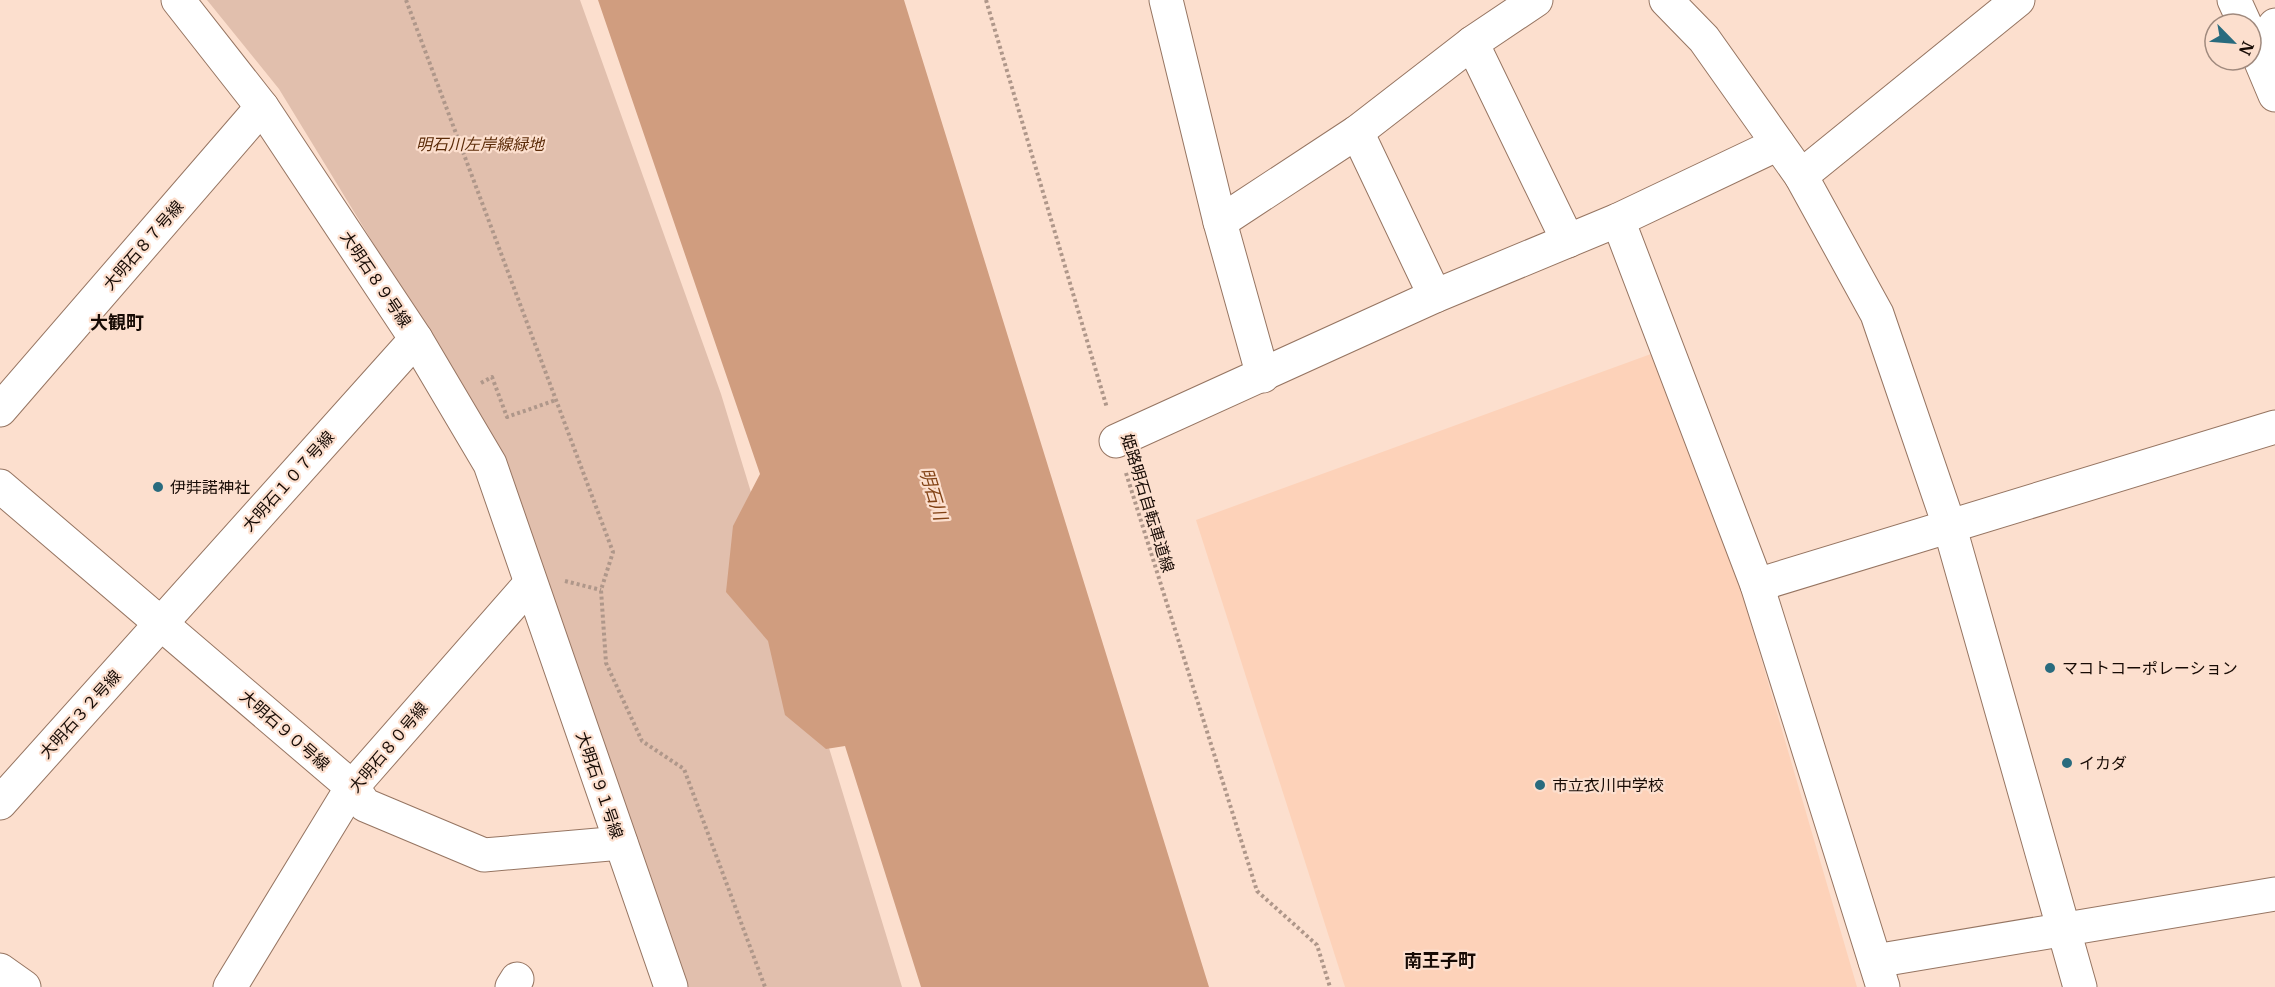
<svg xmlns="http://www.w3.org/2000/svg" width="2275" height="987" viewBox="0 0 2275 987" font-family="Merriweather,'Noto Sans JP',serif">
	<rect width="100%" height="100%" fill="#fcdfce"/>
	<polygon fill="#fdd2b9" points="1651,354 1739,583 1857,987 1345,987 1196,520"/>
	<polygon fill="#e1bfad" points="207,0 580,0 721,394 902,987 685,987 425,328 279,89"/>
	<polygon fill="#d09d7f" points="598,0 904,0 1209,987 921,987 845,746 826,749 785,715 768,641 726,592 733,526 760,474"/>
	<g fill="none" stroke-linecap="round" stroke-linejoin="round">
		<g stroke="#967562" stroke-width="35">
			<g id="minor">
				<polyline points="178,0 262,107 416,339 490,464 671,987"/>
				<polyline points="1166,0 1220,222 1263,376"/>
				<polyline points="1666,0 1704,39 1801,176 1877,314 1950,528 2080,987"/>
				<polyline points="2234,0 2245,24"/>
				<polyline points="2251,38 2275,95"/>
				<polyline points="1472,43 1568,241"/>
				<polyline points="2256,50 2275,25"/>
				<polyline points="1357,132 1435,296"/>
				<polyline points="1801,176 2018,0"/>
				<polyline points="1618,220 1757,585 1883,987"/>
				<polyline points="1220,222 1357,132 1472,43 1536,0"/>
				<polyline points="0,410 262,107"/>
				<polyline points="1116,441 1435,296 1618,220 1778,144"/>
				<polyline points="0,486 352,787 365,805 484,855 621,843"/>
				<polyline points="1757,585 2275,427"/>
				<polyline points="0,803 416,339"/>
				<polyline points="1875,961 2275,894"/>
				<polyline points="0,970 24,987"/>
				<polyline points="230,987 352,787 530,584"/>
				<polyline points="512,987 517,979"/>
			</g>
		</g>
		<g stroke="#af978a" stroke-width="4" stroke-dasharray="3 3" stroke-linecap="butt">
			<polyline points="406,0 613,552 601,590 606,663 642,741 684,769 765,987"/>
			<polyline points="986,0 1107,408"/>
			<polyline points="481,383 492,377 507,417 556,400"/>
			<polyline points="1126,473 1257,891 1317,945 1330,987"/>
			<polyline points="565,581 601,590"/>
		</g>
		<use href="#minor" stroke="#fff" stroke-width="33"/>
	</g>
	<g fill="#296b7e" stroke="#fcdfce" stroke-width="2">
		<circle cx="158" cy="487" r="6"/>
		<circle cx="2050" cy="668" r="6"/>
		<circle cx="2067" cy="763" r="6"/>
		<circle cx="1540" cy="785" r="6"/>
	</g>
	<g text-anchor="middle" stroke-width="4.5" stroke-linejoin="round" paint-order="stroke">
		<g font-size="16" font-style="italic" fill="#5c2c09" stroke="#fcdfce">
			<text x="480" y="150">明石川左岸線緑地</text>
		</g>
		<g font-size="16" fill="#170b05" stroke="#fcdfce">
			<text transform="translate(143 245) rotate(-49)" y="6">大明石８７号線</text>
			<text transform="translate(376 279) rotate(56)" y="6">大明石８９号線</text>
			<text transform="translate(288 481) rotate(-48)" y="6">大明石１０７号線</text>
			<text transform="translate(1148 503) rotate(73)" y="6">姫路明石自転車道線</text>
			<text transform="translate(80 714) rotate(-48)" y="6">大明石３２号線</text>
			<text transform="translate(285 730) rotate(41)" y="6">大明石９０号線</text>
			<text transform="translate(388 747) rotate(-50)" y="6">大明石８０号線</text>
			<text transform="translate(600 785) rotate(71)" y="6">大明石９１号線</text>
		</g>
		<g font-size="16" fill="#170b05" stroke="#fcdfce" text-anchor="start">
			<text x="170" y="493">伊弉諾神社</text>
			<text x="2062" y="674">マコトコーポレーション</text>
			<text x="2079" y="769">イカダ</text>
			<text x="1552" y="791">市立衣川中学校</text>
		</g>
		<g font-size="18" font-weight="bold" fill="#170b05" stroke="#fcdfce">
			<text x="117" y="329">大観町</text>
			<text x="1440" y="967">南王子町</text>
		</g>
		<g font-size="18" font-style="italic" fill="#824215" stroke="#fcdfce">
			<text transform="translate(933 494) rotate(73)" y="6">明石川</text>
		</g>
	</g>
	<g transform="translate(2233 42) rotate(115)"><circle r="28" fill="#fcdfce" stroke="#a08a7e" stroke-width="1.5"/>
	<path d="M0-4.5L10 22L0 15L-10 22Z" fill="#296b7e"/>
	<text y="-9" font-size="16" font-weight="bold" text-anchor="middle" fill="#170b05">N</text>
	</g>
</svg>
